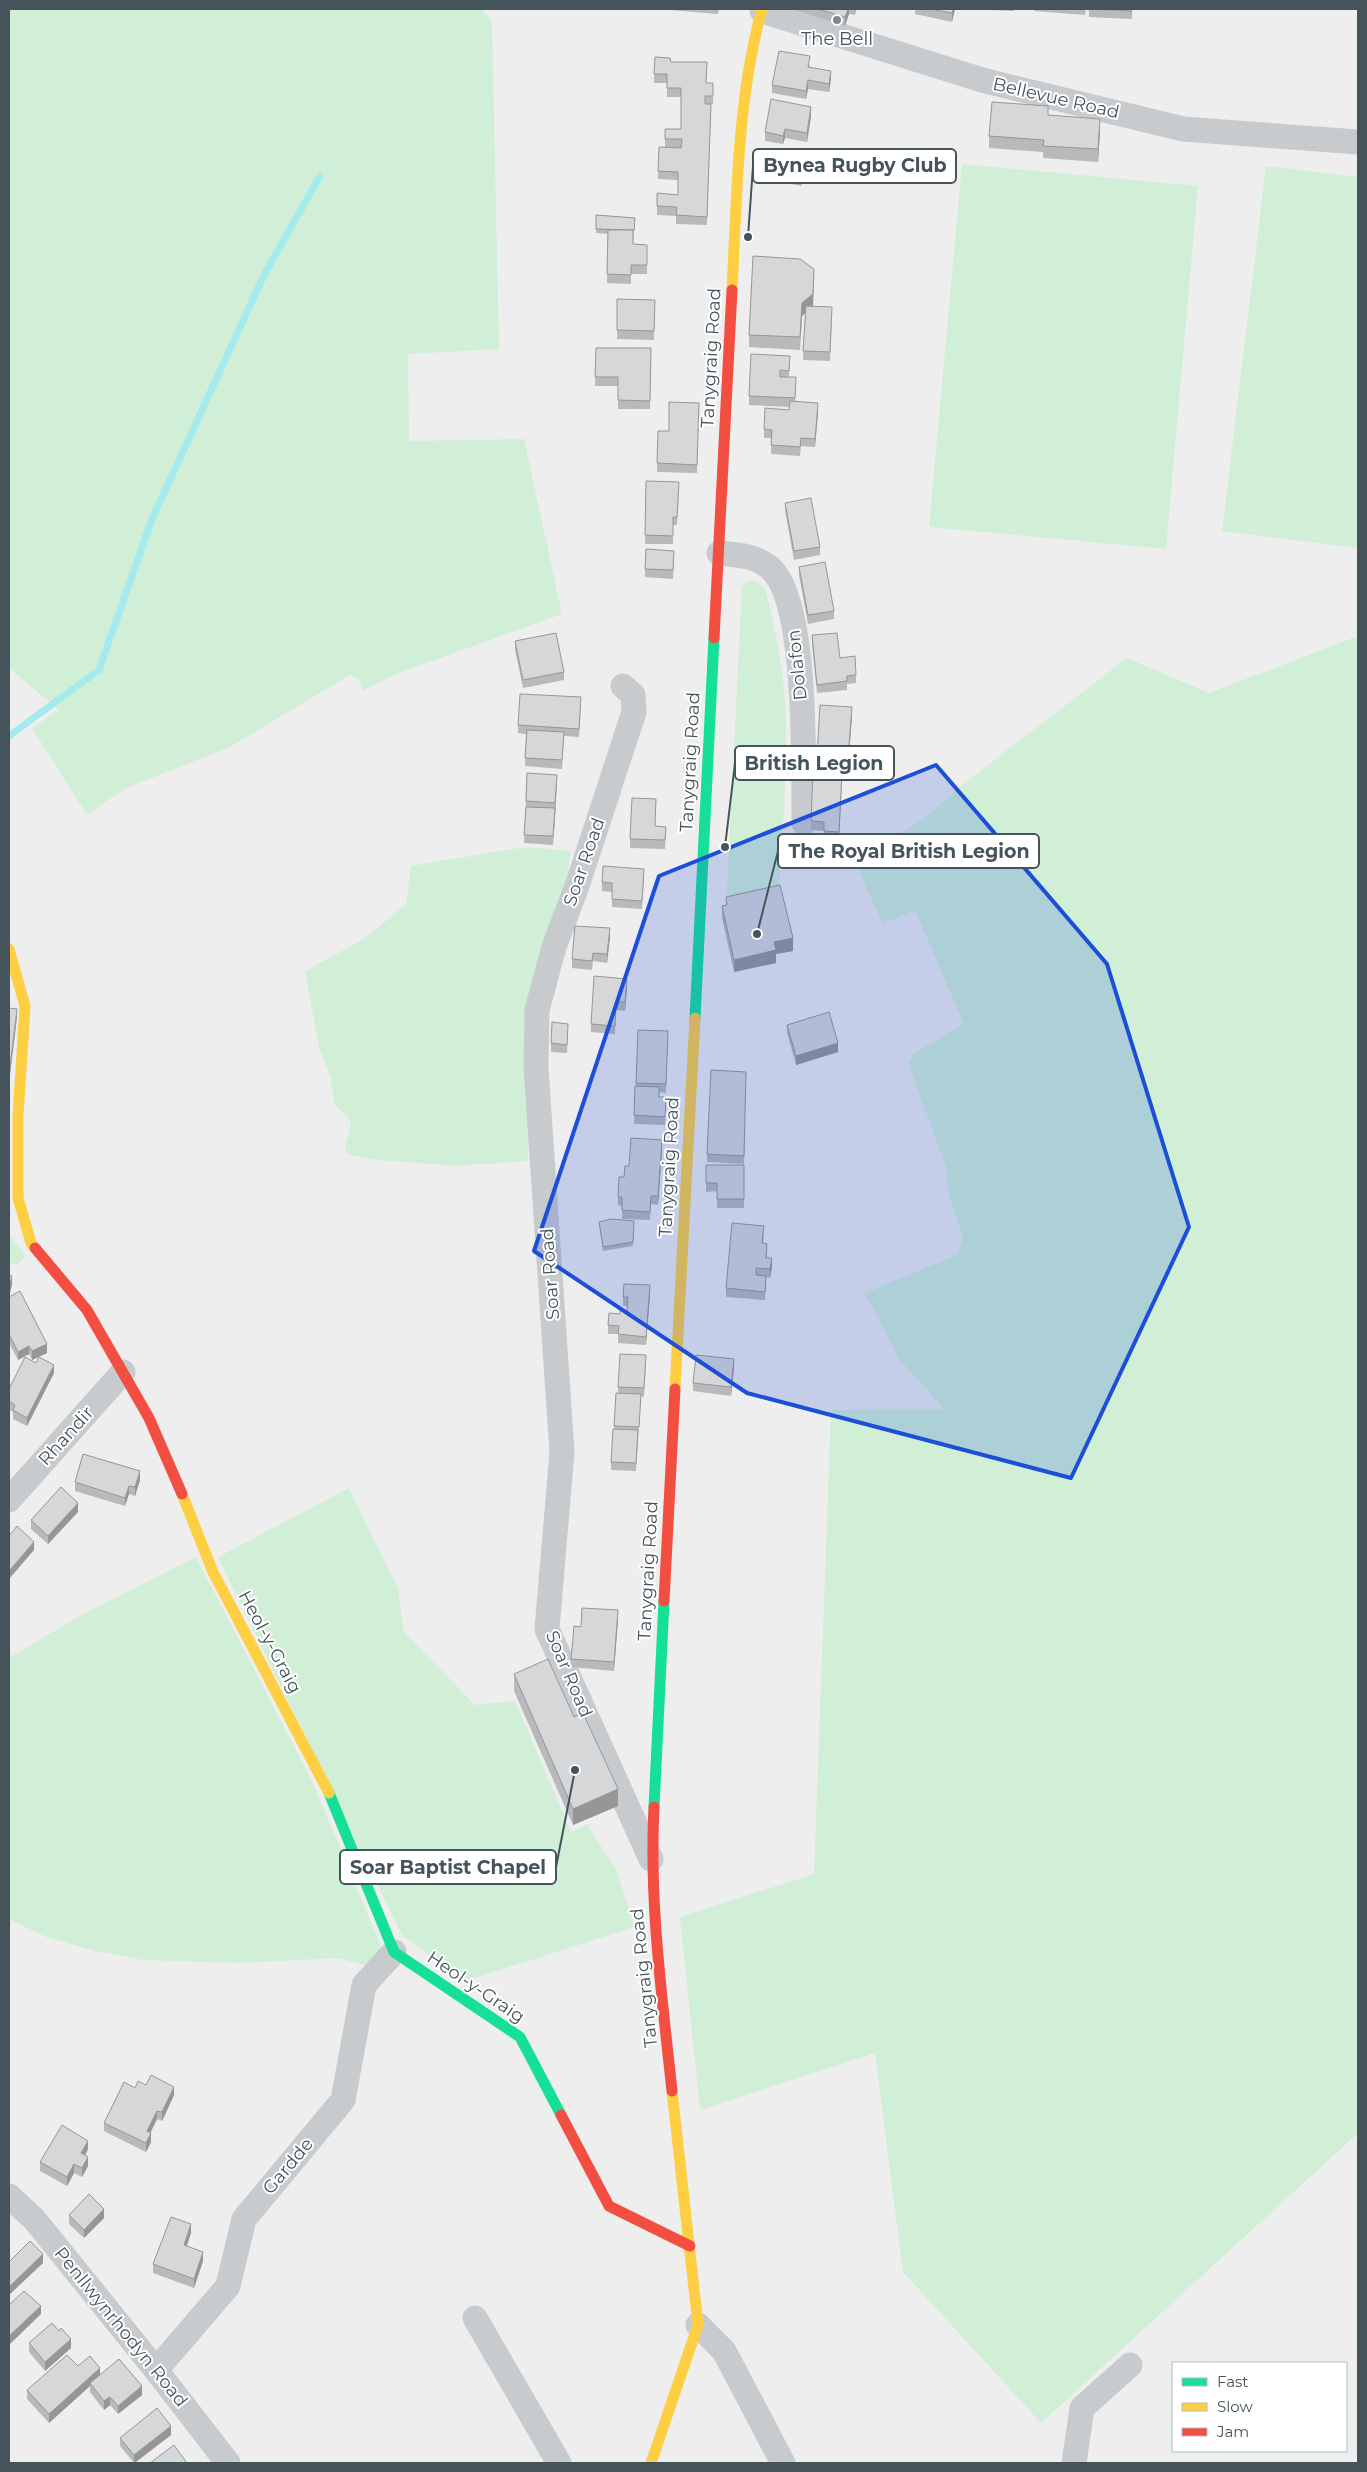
<svg xmlns="http://www.w3.org/2000/svg" width="1367" height="2472" viewBox="0 0 1367 2472" font-family="Montserrat,sans-serif">
	<rect width="100%" height="100%" fill="#efeeee"/>
	<g fill="#d1efd7">
		<polygon points="9,9 482,9 492,22 499,349 408,354 409,441 524,439 562,614 396,674 363,691 358,679 350,675 230,747 126,788 87,815 32,728 59,710 9,668"/>
		<polygon points="962,164 1198,186 1166,549 929,527"/>
		<polygon points="1266,166 1358,177 1358,548 1222,531"/>
		<path d="M750 581 757 582 765 588C774 625 783 663 785 701 789 764 782 829 779 892L726 910 742 586Z"/>
		<polygon points="1358,636 1358,2133 1041,2423 903,2272 875,2053 700,2110 680,1917 814,1874 831,1410 945,1410 899,1359 865,1293 957,1255 963,1238 949,1196 946,1167 908,1062 915,1053 964,1024 915,910 883,924 855,862 925,818 967,781 1127,658 1209,693"/>
		<polygon points="525,847 571,851 565,891 529,1079 528,1161 454,1166 378,1160 347,1154 345,1146 351,1124 348,1117 335,1105 330,1077 319,1048 305,971 364,939 406,904 411,866"/>
		<polygon points="9,1235 26,1256 17,1265 9,1262"/>
		<polygon points="349,1488 398,1589 404,1632 475,1705 515,1701 571,1832 587,1824 617,1871 634,1927 466,1981 402,1935 218,1557"/>
		<polygon points="196,1557 314,1785 383,1951 372,1967 338,1958 238,1963 143,1960 95,1951 46,1937 9,1919 9,1658 85,1613"/>
	</g>
	<g fill="none" stroke-linecap="round" stroke-linejoin="round">
		<polyline stroke="#a5eaed" stroke-width="7" points="9,736 99,670 152,519 264,275 320,176"/>
		<g stroke="#c8cbcd" stroke-width="25">
			<polyline points="762,11 982,80 1183,129 1358,142"/>
			<path d="M719 553C737 555 754 555 769 567 809 598 803 772 804 823"/>
			<polyline points="623,686 633,695 634,712 577,886 554,947 537,1010 536,1067 562,1452 547,1629 651,1859"/>
			<polyline points="9,1500 123,1372"/>
			<polyline points="9,2196 34,2219 156,2370 228,2463"/>
			<polyline points="475,2318 559,2463"/>
			<polyline points="698,2325 724,2351 783,2463"/>
			<polyline points="156,2370 228,2286 244,2219 343,2100 364,1985 394,1952"/>
			<polyline points="1074,2463 1082,2408 1130,2365"/>
		</g>
		<g stroke="#16e098" stroke-width="11">
			<polyline points="695,1018 714,638"/>
			<polyline points="329,1793 394,1952 520,2037 561,2115"/>
			<polyline points="654,1807 664,1601"/>
		</g>
		<g stroke="#ffcf43" stroke-width="11">
			<path d="M732 290C737 196 737 100 762 9"/>
			<polyline points="9,949 25,1006 18,1116 18,1198 31,1243 35,1248"/>
			<polyline points="675,1389 695,1018"/>
			<polyline points="182,1494 213,1572 329,1793"/>
			<polyline points="651,2463 698,2325 672,2091"/>
		</g>
		<g stroke="#f24e42" stroke-width="11">
			<polyline points="714,638 732,290"/>
			<polyline points="35,1248 87,1310 149,1418 182,1494"/>
			<polyline points="664,1601 675,1389"/>
			<path d="M654 1807C649 1902 662 1996 672 2091"/>
			<polyline points="561,2115 609,2206 690,2246"/>
		</g>
	</g>
	<g fill="#b8b9ba">
		<polygon points="658,9 719,9 718,14"/>
		<polygon points="792,9 857,9 855,15 849,14 845,26"/>
		<polygon points="915,9 955,9 952,22 915,14"/>
		<polygon points="987,9 1014,9 1014,11 987,10"/>
		<polygon points="1034,9 1086,9 1085,15 1034,11"/>
		<polygon points="1089,9 1132,9 1132,19 1089,17"/>
		<polygon points="655,57 671,62 706,83 713,83 713,104 711,104 707,225 676,224 676,216 657,215 657,193 678,195 678,180 658,179 659,147 681,148 665,147 665,139 681,129 681,97 667,97 667,83 654,83"/>
		<polygon points="810,65 810,67 831,79 829,92 808,89 806,99 772,93 772,85"/>
		<polygon points="1048,115 1100,132 1098,162 1043,158 1043,152 989,148 989,136"/>
		<polygon points="811,116 807,142 785,138 783,144 765,141 765,132"/>
		<polygon points="805,166 801,186 757,177 757,169"/>
		<polygon points="596,215 635,218 633,244 647,245 647,274 631,274 631,284 607,283 608,234 596,233"/>
		<polygon points="814,282 813,306 832,316 830,361 803,360 805,313 802,316 800,350 749,347 749,335"/>
		<polygon points="617,299 655,300 654,340 617,339"/>
		<polygon points="596,348 651,348 650,409 618,409 618,386 595,386"/>
		<polygon points="790,356 789,377 796,386 795,401 818,412 815,447 801,446 800,456 771,454 771,438 764,438 764,429 789,410 790,407 749,405 749,396"/>
		<polygon points="699,403 697,473 657,472 658,431 669,431"/>
		<polygon points="646,481 679,491 677,525 673,525 673,544 645,544"/>
		<polygon points="785,503 820,547 820,555 794,560 785,511"/>
		<polygon points="674,559 673,579 645,577 645,569"/>
		<polygon points="799,567 834,611 834,619 808,624 799,575"/>
		<polygon points="812,635 840,658 856,675 856,683 847,684 847,690 817,693 812,644"/>
		<polygon points="515,641 564,672 564,680 523,688 515,650"/>
		<polygon points="581,706 579,737 564,736 562,769 525,766 526,734 518,733 518,725"/>
		<polygon points="852,716 848,766 817,764 817,756"/>
		<polygon points="527,773 557,783 553,845 524,843"/>
		<polygon points="842,780 839,841 824,840 824,831 811,830 811,821"/>
		<polygon points="656,826 666,827 665,849 630,848 630,839"/>
		<polygon points="644,878 642,909 612,907 612,892 602,891 602,882"/>
		<polygon points="726,897 793,951 776,954 776,963 734,972 722,918 722,906 726,905"/>
		<polygon points="610,937 607,963 593,961 592,970 572,968 572,959"/>
		<polygon points="627,987 625,1011 616,1010 615,1034 591,1032 591,1024"/>
		<polygon points="787,1025 838,1052 796,1065 787,1033"/>
		<polygon points="638,1030 668,1031 666,1093 659,1092 659,1097 666,1097 665,1125 634,1124"/>
		<polygon points="568,1032 567,1053 551,1052 551,1043"/>
		<polygon points="746,1072 744,1164 707,1162 707,1154"/>
		<polygon points="662,1148 658,1205 651,1204 650,1220 622,1219 622,1206 618,1205 618,1197 624,1177 629,1166"/>
		<polygon points="706,1165 744,1165 744,1208 717,1208 717,1191 706,1192"/>
		<polygon points="634,1221 633,1246 603,1251 599,1222"/>
		<polygon points="764,1235 763,1243 767,1252 767,1258 772,1267 770,1278 766,1277 765,1300 726,1297 726,1288"/>
		<polygon points="650,1294 646,1345 618,1343 618,1334 608,1334 608,1325 620,1314 627,1311 628,1306 623,1306 623,1297"/>
		<polygon points="9,1297 47,1353 32,1360 29,1354 18,1360 9,1343"/>
		<polygon points="646,1363 644,1397 641,1396 636,1471 611,1470 611,1462 614,1429 616,1393 618,1393 618,1387"/>
		<polygon points="734,1368 731,1396 693,1391 693,1383"/>
		<polygon points="54,1373 27,1426 13,1419 13,1412 9,1410 9,1389"/>
		<polygon points="140,1480 135,1496 129,1494 125,1506 75,1491 75,1482"/>
		<polygon points="78,1512 48,1544 31,1529 31,1520"/>
		<polygon points="618,1619 614,1671 571,1667 571,1659 581,1627"/>
		<polygon points="514,1674 574,1717 618,1806 573,1825 514,1691"/>
		<polygon points="146,2085 174,2095 162,2121 157,2119 150,2133 151,2142 146,2152 104,2131 104,2123 135,2088"/>
		<polygon points="88,2149 85,2156 88,2166 82,2177 74,2173 67,2186 40,2171 40,2162"/>
		<polygon points="69,2215 104,2218 84,2238 69,2224"/>
		<polygon points="191,2233 187,2246 203,2261 194,2288 153,2273 153,2264"/>
		<polygon points="29,2343 71,2348 45,2371 29,2352"/>
		<polygon points="78,2366 100,2374 142,2395 118,2414 110,2405 104,2410 90,2392 90,2386 49,2423 27,2399 27,2390"/>
		<polygon points="171,2435 135,2463 134,2463 120,2446 120,2438"/>
	</g>
	<g fill="#969697">
		<polygon points="848,9 849,9 849,14 845,26 845,17"/>
		<polygon points="953,9 955,9 952,22 952,13"/>
		<polygon points="831,71 831,79 829,92 829,84"/>
		<polygon points="808,80 808,89 806,99 806,91"/>
		<polygon points="811,107 811,116 807,142 807,133"/>
		<polygon points="1100,119 1100,132 1098,162 1098,149"/>
		<polygon points="785,129 785,138 783,144 783,136"/>
		<polygon points="805,158 805,166 801,186 801,178"/>
		<polygon points="814,269 813,306 802,316 800,350 802,303"/>
		<polygon points="818,403 818,412 815,447 815,439"/>
		<polygon points="852,707 852,716 848,766 848,758"/>
		<polygon points="557,775 555,817 553,845 555,803"/>
		<polygon points="610,928 610,937 607,963 607,954"/>
		<polygon points="793,938 793,951 776,954 776,963 734,972 734,960 774,942"/>
		<polygon points="627,979 627,987 625,1011 625,1002"/>
		<polygon points="17,1009 17,1018 10,1075 10,1066"/>
		<polygon points="838,1043 838,1052 796,1065 796,1056"/>
		<polygon points="662,1140 662,1148 658,1205 658,1196"/>
		<polygon points="772,1258 772,1267 770,1278 770,1269"/>
		<polygon points="12,1276 12,1285 9,1297 9,1288"/>
		<polygon points="650,1285 650,1294 646,1345 646,1337"/>
		<polygon points="47,1344 47,1353 32,1360 32,1351"/>
		<polygon points="29,1346 29,1354 18,1360 18,1352"/>
		<polygon points="734,1359 734,1368 731,1396 731,1387"/>
		<polygon points="54,1365 54,1373 27,1426 27,1418"/>
		<polygon points="140,1471 140,1480 135,1496 135,1487"/>
		<polygon points="129,1486 129,1494 125,1506 125,1498"/>
		<polygon points="78,1503 78,1512 48,1544 48,1536"/>
		<polygon points="34,1542 34,1550 9,1579 9,1571"/>
		<polygon points="618,1610 618,1619 614,1671 614,1662"/>
		<polygon points="618,1789 618,1806 573,1825 573,1809"/>
		<polygon points="174,2087 174,2095 162,2121 162,2112"/>
		<polygon points="157,2111 157,2119 147,2140 147,2131"/>
		<polygon points="151,2133 151,2142 146,2152 146,2143"/>
		<polygon points="88,2141 88,2149 81,2162 81,2153"/>
		<polygon points="88,2157 88,2166 82,2177 82,2168"/>
		<polygon points="74,2164 74,2173 67,2186 67,2177"/>
		<polygon points="104,2209 104,2218 84,2238 84,2230"/>
		<polygon points="191,2224 191,2233 184,2254 184,2245"/>
		<polygon points="203,2252 203,2261 194,2288 194,2279"/>
		<polygon points="43,2254 43,2263 9,2295 9,2287"/>
		<polygon points="41,2306 41,2314 9,2345 9,2336"/>
		<polygon points="71,2339 71,2348 45,2371 45,2362"/>
		<polygon points="100,2368 100,2376 90,2383 90,2386 49,2423 49,2414"/>
		<polygon points="142,2386 142,2395 118,2414 118,2406"/>
		<polygon points="110,2397 110,2405 104,2410 104,2401"/>
		<polygon points="171,2426 171,2435 134,2463 134,2455"/>
	</g>
	<g fill="#d6d7d8" stroke="#969697">
		<polygon points="818,9 848,9 845,17"/>
		<polygon points="930,9 953,9 952,13"/>
		<polygon points="1091,9 1132,9 1132,11"/>
		<polygon points="779,51 810,56 808,67 831,71 829,84 808,80 806,91 772,85"/>
		<polygon points="655,57 670,58 671,62 707,62 706,83 713,83 713,96 705,96 705,104 711,104 707,217 676,215 677,207 657,206 657,193 678,195 678,172 658,171 659,147 681,148 682,139 665,139 665,129 681,129 681,88 667,88 667,74 654,74"/>
		<polygon points="771,99 811,107 807,133 785,129 783,136 765,132"/>
		<polygon points="992,102 1048,106 1048,115 1100,119 1098,149 1043,146 1044,140 989,136"/>
		<polygon points="596,215 635,218 634,231 633,230 596,229"/>
		<polygon points="608,230 633,230 633,244 647,245 647,265 631,265 631,275 607,274"/>
		<polygon points="753,256 800,259 814,269 813,294 802,303 800,337 749,335"/>
		<polygon points="617,299 655,300 654,331 617,330"/>
		<polygon points="806,306 832,307 830,352 803,351"/>
		<polygon points="596,348 651,348 650,401 618,400 618,377 595,377"/>
		<polygon points="751,354 790,356 789,371 780,370 780,377 796,377 795,398 749,396"/>
		<polygon points="790,401 818,403 815,439 801,438 800,447 771,445 772,430 764,429 765,408 789,410"/>
		<polygon points="669,402 699,403 697,465 657,463 658,431 669,431"/>
		<polygon points="646,481 679,482 677,517 673,517 673,536 645,535"/>
		<polygon points="811,498 820,547 794,551 785,503"/>
		<polygon points="646,549 674,551 673,570 645,569"/>
		<polygon points="825,562 834,611 808,615 799,567"/>
		<polygon points="556,633 564,672 523,680 515,641"/>
		<polygon points="837,633 840,658 855,656 856,675 847,676 847,681 817,685 812,635"/>
		<polygon points="520,694 581,697 579,729 518,725"/>
		<polygon points="820,705 852,707 848,758 817,756"/>
		<polygon points="527,730 564,732 562,760 525,758"/>
		<polygon points="813,770 842,771 839,832 824,831 824,822 811,821"/>
		<polygon points="527,773 557,775 555,803 526,801"/>
		<polygon points="632,798 656,799 655,826 666,827 665,840 630,839"/>
		<polygon points="526,807 555,808 553,836 524,835"/>
		<polygon points="603,866 644,869 642,901 612,899 612,883 602,882"/>
		<polygon points="780,885 793,938 774,942 776,950 734,960 722,906 727,905 726,897"/>
		<polygon points="575,926 610,928 607,954 593,953 592,961 572,959"/>
		<polygon points="594,976 627,979 625,1002 616,1002 615,1026 591,1024"/>
		<polygon points="9,1008 17,1009 10,1066 9,1066"/>
		<polygon points="829,1012 838,1043 796,1056 787,1025"/>
		<polygon points="552,1022 568,1024 567,1045 551,1043"/>
		<polygon points="638,1030 668,1031 666,1084 636,1083"/>
		<polygon points="711,1070 746,1072 744,1156 707,1154"/>
		<polygon points="635,1086 659,1087 659,1097 666,1097 665,1117 634,1115"/>
		<polygon points="631,1138 662,1140 658,1196 651,1196 650,1212 622,1210 622,1197 618,1197 619,1177 624,1177 625,1166 629,1166"/>
		<polygon points="706,1165 744,1165 744,1199 717,1199 717,1183 706,1183"/>
		<polygon points="611,1219 634,1221 633,1242 603,1247 599,1222"/>
		<polygon points="732,1223 764,1226 762,1243 767,1244 766,1258 772,1258 770,1269 756,1268 756,1275 766,1276 765,1292 726,1288"/>
		<polygon points="9,1275 12,1276 9,1288"/>
		<polygon points="624,1284 650,1285 646,1337 618,1334 619,1326 608,1325 609,1313 620,1314 620,1310 627,1311 628,1297 623,1297"/>
		<polygon points="20,1291 47,1344 32,1351 29,1346 18,1352 9,1334 9,1297"/>
		<polygon points="620,1354 646,1355 644,1388 618,1387"/>
		<polygon points="696,1355 734,1359 731,1387 693,1383"/>
		<polygon points="25,1357 36,1363 39,1357 54,1365 27,1418 13,1410 15,1405 9,1401 9,1389"/>
		<polygon points="616,1393 641,1394 639,1427 614,1426"/>
		<polygon points="613,1429 638,1430 636,1463 611,1462"/>
		<polygon points="83,1454 140,1471 135,1487 129,1486 125,1498 75,1482"/>
		<polygon points="61,1487 78,1503 48,1536 31,1520"/>
		<polygon points="17,1526 34,1542 9,1571 9,1536"/>
		<polygon points="582,1608 618,1610 614,1662 571,1659 574,1626 581,1627"/>
		<polygon points="548,1659 574,1717 583,1713 618,1789 573,1809 514,1674"/>
		<polygon points="151,2075 174,2087 162,2112 157,2111 147,2131 151,2133 146,2143 104,2123 124,2082 135,2088 138,2081 146,2085"/>
		<polygon points="62,2125 88,2141 81,2153 88,2157 82,2168 74,2164 67,2177 40,2162"/>
		<polygon points="89,2194 104,2209 84,2230 69,2215"/>
		<polygon points="171,2217 191,2224 184,2245 203,2252 194,2279 153,2264"/>
		<polygon points="30,2241 43,2254 9,2287 9,2262"/>
		<polygon points="24,2291 41,2306 9,2336 9,2305"/>
		<polygon points="52,2323 59,2331 61,2328 71,2339 45,2362 29,2343"/>
		<polygon points="67,2355 78,2366 90,2356 100,2368 49,2414 27,2390"/>
		<polygon points="119,2359 142,2386 118,2406 110,2397 104,2401 90,2383"/>
		<polygon points="157,2408 171,2426 134,2455 120,2438"/>
		<polygon points="174,2445 187,2463 150,2463"/>
	</g>
	<path fill="#1d4ed8" fill-opacity="0.2" stroke="#1d4ed8" stroke-width="4" stroke-linejoin="round" d="M936 765 1107 964 1189 1227 1071 1478 747 1393 534 1251 659 876Z"/>
	<circle fill="#808a8e" stroke="#fff" stroke-width="2" cx="837" cy="20" r="5"/>
	<g text-anchor="middle" stroke-width="4" stroke-linejoin="round" paint-order="stroke">
		<g font-size="18" fill="#45545a" stroke="#fff">
			<text x="837" y="45">The Bell</text>
		</g>
		<g font-size="18" fill="#45545a" stroke="#fff">
			<text transform="translate(1056 98) rotate(13)" y="6">Bellevue Road</text>
			<text transform="translate(711 358) rotate(-87)" y="6">Tanygraig Road</text>
			<text transform="translate(797 665) rotate(-96)" y="6">Dolafon</text>
			<text transform="translate(690 762) rotate(-87)" y="6">Tanygraig Road</text>
			<text transform="translate(584 862) rotate(-71)" y="6">Soar Road</text>
			<text transform="translate(669 1167) rotate(-87)" y="6">Tanygraig Road</text>
			<text transform="translate(550 1274) rotate(-94)" y="6">Soar Road</text>
			<text transform="translate(66 1436) rotate(-48)" y="6">Rhandir</text>
			<text transform="translate(648 1571) rotate(-87)" y="6">Tanygraig Road</text>
			<text transform="translate(270 1642) rotate(62)" y="6">Heol-y-Graig</text>
			<text transform="translate(569 1674) rotate(67)" y="6">Soar Road</text>
			<text transform="translate(644 1978) rotate(-96)" y="6">Tanygraig Road</text>
			<text transform="translate(476 1987) rotate(34)" y="6">Heol-y-Graig</text>
			<text transform="translate(288 2166) rotate(-50)" y="6">Gardde</text>
			<text transform="translate(121 2327) rotate(51)" y="6">Penllwynrhodyn Road</text>
		</g>
	</g>
	<path fill="none" stroke="#45545a" stroke-width="2" d="M748 237L753 166M725 847L735 763M757 934L778 851M575 1770L556 1867"/>
	<g fill="#45545a" stroke="#fff" stroke-width="2">
		<circle cx="748" cy="237" r="5"/>
		<circle cx="725" cy="847" r="5"/>
		<circle cx="757" cy="934" r="5"/>
		<circle cx="575" cy="1770" r="5"/>
	</g>
	<g fill="#fff" stroke="#45545a" stroke-width="2">
		<rect x="753" y="149" width="203" height="34" rx="5"/>
		<rect x="735" y="746" width="159" height="34" rx="5"/>
		<rect x="778" y="834" width="261" height="34" rx="5"/>
		<rect x="340" y="1850" width="216" height="34" rx="5"/>
	</g>
	<g font-size="19" text-anchor="middle" font-weight="bold" fill="#45545a">
		<text x="855" y="172">Bynea Rugby Club</text>
		<text x="814" y="770">British Legion</text>
		<text x="909" y="858">The Royal British Legion</text>
		<text x="448" y="1874">Soar Baptist Chapel</text>
	</g>
	<rect width="1367" height="2472" fill="none" stroke="#45545a" stroke-width="20"/>
	<rect x="1172" y="2362" width="175" height="90" fill="#ffffff" stroke="#b5bbbd"/>
	<rect x="1182" y="2378" width="25" height="8" fill="#16e098" stroke="#b5bbbd"/>
	<text x="1217" y="2387" font-size="15" fill="#45545a">Fast</text>
	<rect x="1182" y="2403" width="25" height="8" fill="#ffcf43" stroke="#b5bbbd"/>
	<text x="1217" y="2412" font-size="15" fill="#45545a">Slow</text>
	<rect x="1182" y="2428" width="25" height="8" fill="#f24e42" stroke="#b5bbbd"/>
	<text x="1217" y="2437" font-size="15" fill="#45545a">Jam</text>
</svg>
